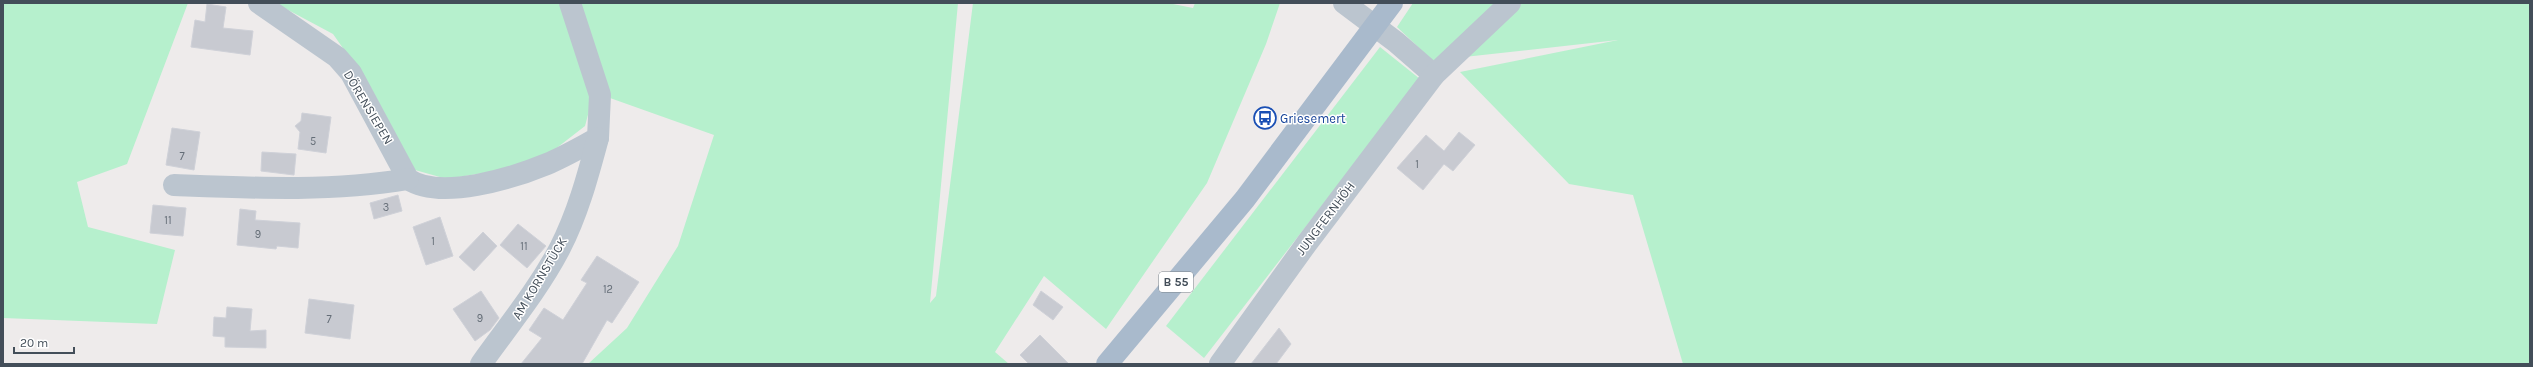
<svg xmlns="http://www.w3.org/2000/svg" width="2533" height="367" viewBox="0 0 2533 367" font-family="Karla,sans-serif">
	<rect width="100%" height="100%" fill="#eeebeb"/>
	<g fill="#b6f0cd">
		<polygon points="3,3 188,3 127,164 77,182 88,227 175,250 157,324 3,318"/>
		<polygon points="275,3 563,3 593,96 585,126 536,164 447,179 415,170 371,88 333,34"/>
		<polygon points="580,3 958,3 930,303 936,296 973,3 1168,3 1193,8 1195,3 1280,3 1266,44 1207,183 1106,329 1044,276 995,352 1009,364 588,364 627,328 678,246 714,135 610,98"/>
		<polygon points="1413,3 1495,3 1435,63 1397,27"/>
		<polygon points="1513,3 2530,3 2530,364 1683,364 1633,195 1569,184 1460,72 1618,40 1446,59"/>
		<polygon points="1380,47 1420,79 1204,358 1166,326"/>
	</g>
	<g fill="#c8cad1" stroke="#cfd1d8">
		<polygon points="207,4 226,7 223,28 253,31 250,55 191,47 195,20 205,22"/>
		<polygon points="302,113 331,117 326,153 298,149 300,132 295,126 301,121"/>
		<polygon points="172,128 200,132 194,170 166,165"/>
		<polygon points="1459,132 1475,145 1453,171 1444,164 1423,190 1397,168 1426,135 1444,151"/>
		<polygon points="262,152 296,154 294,175 261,171"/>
		<polygon points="398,195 402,211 374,219 370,203"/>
		<polygon points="153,205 186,208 183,236 150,233"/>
		<polygon points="240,209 256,211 255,220 300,223 298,248 277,246 276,249 237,245"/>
		<polygon points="440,217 453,256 426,265 413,227"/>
		<polygon points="518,224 546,246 527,268 500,245"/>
		<polygon points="483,232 497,246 474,271 459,257"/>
		<polygon points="597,256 639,282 612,323 607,320 582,364 521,364 542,338 529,330 544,308 563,320 587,283 581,280"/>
		<polygon points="481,291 499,318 490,330 475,341 453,309"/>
		<polygon points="1041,291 1063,307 1053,320 1033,305"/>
		<polygon points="309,299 354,305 350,339 305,333"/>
		<polygon points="227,307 252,309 250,331 266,330 266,348 225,347 225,337 213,336 214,317 226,318"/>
		<polygon points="1279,328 1291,344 1276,364 1251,364"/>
		<polygon points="1040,335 1069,364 1029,364 1020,355"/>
	</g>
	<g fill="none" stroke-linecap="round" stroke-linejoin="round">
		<g stroke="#bbc5cf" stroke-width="22">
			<path d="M259 3 337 57 351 73 408 179C440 201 513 178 547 164 564 157 581 147 598 138L600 95 570 3"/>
			<polyline points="1344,3 1396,42 1434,75"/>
			<path d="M174 185C252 188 331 192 408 179"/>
			<polyline points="1220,364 1307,243 1434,75 1510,3"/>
		</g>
		<path stroke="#bbc5cf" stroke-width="22" d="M481 364C508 326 538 290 560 248 578 213 588 175 598 138"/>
		<polyline stroke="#a9bacc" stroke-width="22" points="1107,364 1245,199 1392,3"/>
	</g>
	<defs>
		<g id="bus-ring" transform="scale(1.15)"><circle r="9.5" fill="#fff" stroke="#1a4fb4" stroke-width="1.5"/><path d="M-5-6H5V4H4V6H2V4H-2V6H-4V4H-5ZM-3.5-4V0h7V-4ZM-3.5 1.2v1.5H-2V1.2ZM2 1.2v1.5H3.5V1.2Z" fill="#1a4fb4"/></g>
	</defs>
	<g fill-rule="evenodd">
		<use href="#bus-ring" x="1265" y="118"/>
	</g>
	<g text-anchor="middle" stroke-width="3" stroke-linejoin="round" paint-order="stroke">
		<g font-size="11" fill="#646d77">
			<text x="313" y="145">5</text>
			<text x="182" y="160">7</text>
			<text x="1417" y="168">1</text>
			<text x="386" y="211">3</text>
			<text x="168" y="224">11</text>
			<text x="258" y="238">9</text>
			<text x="433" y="245">1</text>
			<text x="524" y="250">11</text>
			<text x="608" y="293">12</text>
			<text x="480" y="322">9</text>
			<text x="329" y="323">7</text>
		</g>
		<rect fill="#fff" stroke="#7b838b" stroke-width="1" x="1159" y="272" width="34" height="20" rx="3"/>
		<g font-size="12" font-weight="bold" fill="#434e59">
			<text x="1176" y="286">B 55</text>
		</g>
		<g font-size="13" fill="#434e59" stroke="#fff">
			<text transform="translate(369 107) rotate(59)" y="5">DÖRENSIEPEN</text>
			<text transform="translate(1325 218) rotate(-53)" y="5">JUNGFERNHÖH</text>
			<text transform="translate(539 278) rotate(-59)" y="5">AM KORNSTÜCK</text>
		</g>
		<g font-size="13" fill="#164399" stroke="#fff" text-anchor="start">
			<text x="1280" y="123">Griesemert</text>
		</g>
	</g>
	<rect width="2533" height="367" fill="none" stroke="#434e59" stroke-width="8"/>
	<path d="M14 347v6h60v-6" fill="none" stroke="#434e59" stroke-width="2"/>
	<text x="20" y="347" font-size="12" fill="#434e59" stroke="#ffffff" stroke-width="3" paint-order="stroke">20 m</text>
</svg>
